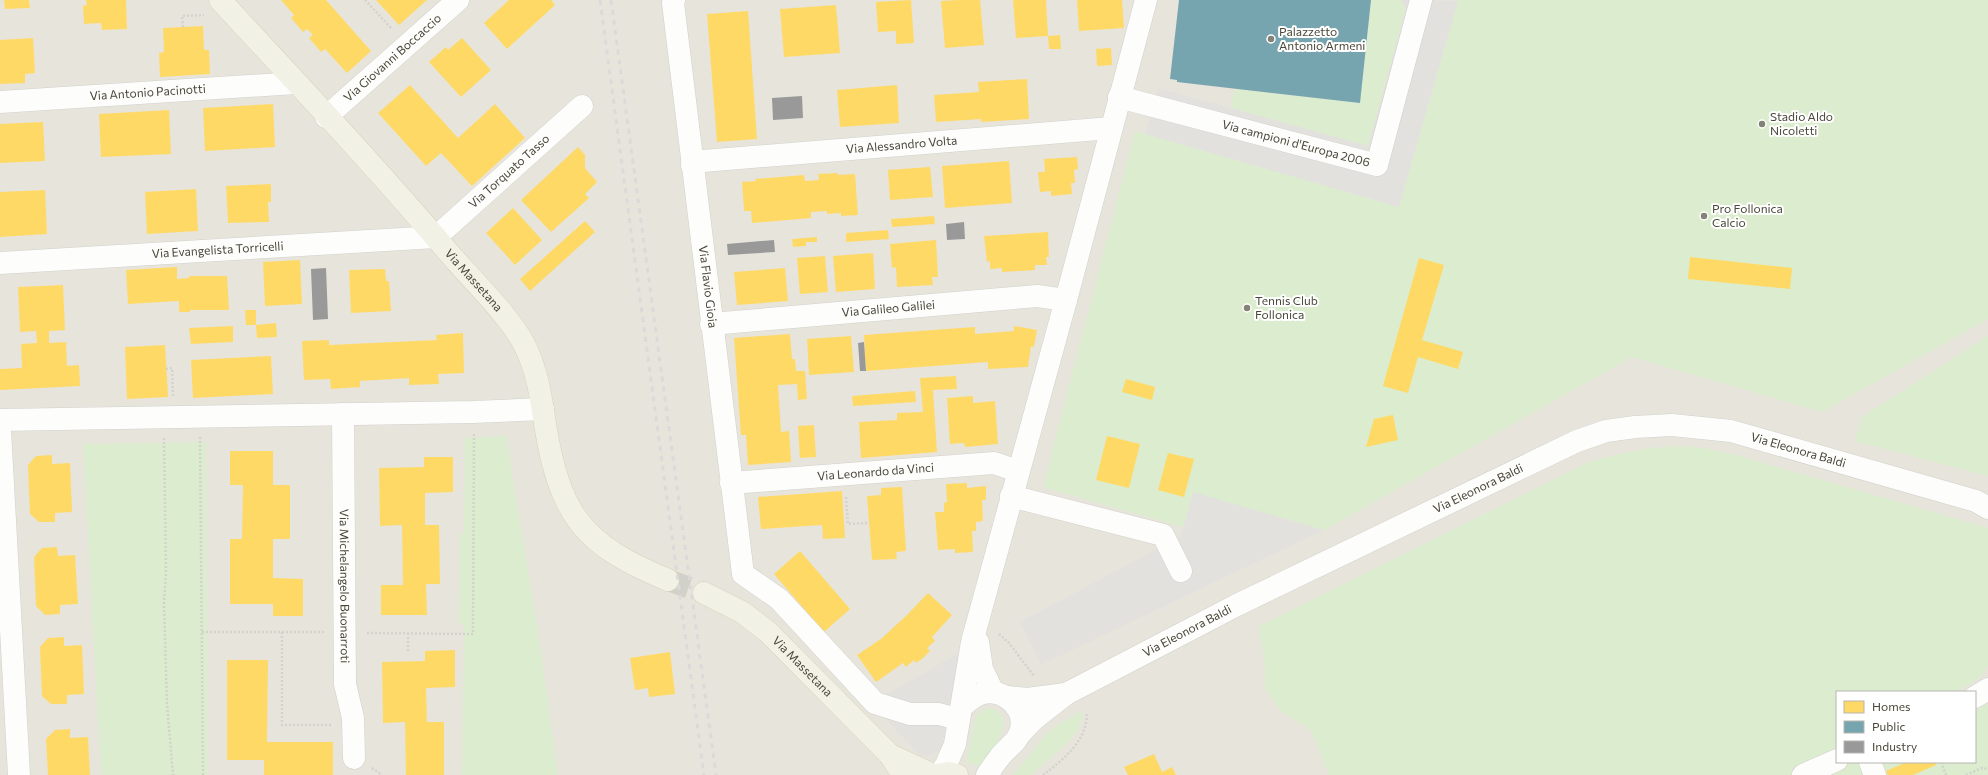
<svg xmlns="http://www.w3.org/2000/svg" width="1988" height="775" viewBox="0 0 1988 775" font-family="Commissioner,sans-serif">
	<rect width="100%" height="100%" fill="#f3f2ed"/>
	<path fill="#e7e5db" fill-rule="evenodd" d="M0 0H1988V775H0ZM1837 692H1975V762H1837Z"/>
	<g fill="#dbedce">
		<polygon points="1371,0 1401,0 1406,9 1368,146 1231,108 1235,89 1359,103"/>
		<polygon points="1458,0 1988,0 1988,319 1822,412 1632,357 1324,530 1194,493 1183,527 1043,487 1135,131 1399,207"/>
		<polygon points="1988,336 1988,476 1855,441 1862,417"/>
		<polygon points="506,436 538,632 558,775 462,775 464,624 459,624 460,534 464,534 465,438"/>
		<polygon points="206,442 208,775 101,775 83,444"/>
		<path d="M1677 446 1704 448 1732 454 1988 528V664C1982 680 1969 685 1954 692H1837V762H1975V710L1988 704V775H1329L1311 730 1280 710 1265 688V663L1259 626 1587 463C1618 453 1644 448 1677 446Z"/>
		<path d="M987 708C992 708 995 709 999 712 1014 725 989 756 981 768L966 761 976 715Z"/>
		<path d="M1081 711C1089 733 1045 761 1031 775H1012L1027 759 1043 737 1056 726Z"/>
	</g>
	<g fill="#e2e1dd">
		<polygon points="1401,0 1458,1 1399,207 1145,134 1158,88 1368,146 1406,9"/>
		<polygon points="1193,492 1324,530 1041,665 1020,622 1181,536"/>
		<polygon points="959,653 954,690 942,747 936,753 926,756 920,756 871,703"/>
	</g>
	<g fill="#ffd966">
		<polygon points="4,0 29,0 30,8 5,9"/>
		<polygon points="86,0 126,0 127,29 102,30 101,23 84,24 83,6 87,5"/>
		<polygon points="281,0 326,0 371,51 347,73 325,49 321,52 309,38 313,35 307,29 303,32 291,18 294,15"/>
		<polygon points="376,0 427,0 399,25"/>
		<polygon points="509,0 551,0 555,5 507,49 484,23"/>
		<polygon points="911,0 914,43 896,44 896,31 878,32 876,2"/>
		<polygon points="959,0 980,0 984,45 945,48 941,1"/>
		<polygon points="1013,0 1046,0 1048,36 1016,38"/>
		<polygon points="1077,0 1122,0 1124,28 1079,31"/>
		<polygon points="836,5 840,53 784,57 780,9"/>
		<polygon points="748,11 757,139 717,142 707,14"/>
		<polygon points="203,26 204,50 209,50 210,74 160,77 159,53 164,52 163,28"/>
		<polygon points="1060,35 1061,49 1049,49 1048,36"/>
		<polygon points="33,38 35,73 25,74 25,83 0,84 0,40"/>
		<polygon points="462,38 491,70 461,97 429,62 446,47 448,50"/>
		<polygon points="1111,48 1112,65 1097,66 1096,49"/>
		<polygon points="1027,79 1029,119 981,122 981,119 936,122 934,95 979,92 978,82"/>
		<polygon points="410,85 458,138 495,104 525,138 472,186 441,153 426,166 378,113"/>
		<polygon points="897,85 899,123 840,127 837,90"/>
		<polygon points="273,104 275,147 205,151 203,108"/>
		<polygon points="169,110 171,154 101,157 99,114"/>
		<polygon points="43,122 45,161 0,163 0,124"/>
		<polygon points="578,147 585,155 585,168 597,182 585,194 589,198 551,232 521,200"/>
		<polygon points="1077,157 1078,169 1074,170 1075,183 1071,183 1072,194 1051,196 1051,191 1040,192 1038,172 1045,172 1044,159"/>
		<polygon points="1009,161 1012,203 945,208 942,166"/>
		<polygon points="930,167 933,197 890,200 888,170"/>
		<polygon points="838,173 838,175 855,174 858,215 841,216 841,213 827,214 827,211 811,212 811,218 752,223 751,211 744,211 742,182 756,181 755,179 804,175 805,181 819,180 818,174"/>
		<polygon points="271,184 271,202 268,202 269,222 228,223 226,186"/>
		<polygon points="196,189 198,231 147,234 145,192"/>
		<polygon points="45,190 47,234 0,237 0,192"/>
		<polygon points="513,208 542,240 515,265 486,233"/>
		<polygon points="934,216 935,224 892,227 891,219"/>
		<polygon points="585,221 595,232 530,291 520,279"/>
		<polygon points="888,230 889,239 846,242 846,233"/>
		<polygon points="1048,232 1049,257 1046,257 1047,265 1035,265 1035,270 1002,272 1002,268 990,269 990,261 987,262 984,236"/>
		<polygon points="817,237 817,242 806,242 806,246 793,247 792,239"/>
		<polygon points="936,240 938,277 932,277 933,285 897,287 896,267 892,268 890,244"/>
		<polygon points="873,253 875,289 836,292 833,256"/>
		<polygon points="825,256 828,292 800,294 797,258"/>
		<polygon points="1690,257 1792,268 1790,289 1688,279"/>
		<polygon points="1419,258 1444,265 1422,340 1463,352 1458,369 1418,357 1408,393 1383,386"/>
		<polygon points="300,260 302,304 265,306 263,262"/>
		<polygon points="177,267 177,279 189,278 189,276 227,276 229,310 190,310 190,312 179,312 179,301 128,304 126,270"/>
		<polygon points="785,268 788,301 737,305 734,272"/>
		<polygon points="385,269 386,281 389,281 391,311 351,313 349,270"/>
		<polygon points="63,285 65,330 49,331 49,343 66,342 67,366 79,365 80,386 0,390 0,369 22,368 21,344 37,343 36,331 20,332 18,287"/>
		<polygon points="245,310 256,310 256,325 246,325"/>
		<polygon points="276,323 277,337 257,338 256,325"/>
		<polygon points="233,326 233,342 191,344 189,328"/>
		<polygon points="1014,326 1037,330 1034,347 1031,346 1028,367 988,369 988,362 866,371 864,335 975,327 975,334 1014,331"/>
		<polygon points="463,333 464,373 438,374 439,384 409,385 409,378 360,381 360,387 331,389 330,379 304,380 302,341 329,340 329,345 437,340 436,335"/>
		<polygon points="790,334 792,359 795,359 796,371 805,371 807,399 798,400 797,384 778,385 781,432 789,431 791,462 748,465 746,435 741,435 734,338"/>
		<polygon points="851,336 854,372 809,375 807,339"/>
		<polygon points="165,345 168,397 127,399 125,347"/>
		<polygon points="271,356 273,394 193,398 191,360"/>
		<polygon points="956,376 957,389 933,390 937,452 861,458 859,422 897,420 897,413 923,412 920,378"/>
		<polygon points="1126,379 1155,387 1152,400 1122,392"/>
		<polygon points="915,391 916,402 853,406 852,396"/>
		<polygon points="973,396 973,403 995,401 998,444 965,447 964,443 950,444 947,398"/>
		<polygon points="1393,415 1398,440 1366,447 1374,419"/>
		<polygon points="814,425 816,457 800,458 798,426"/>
		<polygon points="1107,436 1140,444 1129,488 1096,480"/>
		<polygon points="230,451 273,451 273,485 290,485 290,539 273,539 273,578 303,579 303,616 273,616 273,604 230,604 230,539 242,539 243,485 230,485"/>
		<polygon points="1168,453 1194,459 1184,497 1158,490"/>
		<polygon points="52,455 52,464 70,463 72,512 55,513 55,522 39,522 30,514 28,465 36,456"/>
		<polygon points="424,457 453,457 453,492 425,493 425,525 439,525 440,584 426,584 427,615 381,615 381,585 403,585 402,525 380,526 379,468 424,467"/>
		<polygon points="967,483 967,488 986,486 986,500 982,500 983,521 976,522 976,531 972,531 973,552 955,553 955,549 938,550 935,512 944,512 944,503 947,502 946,484"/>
		<polygon points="902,487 906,551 896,552 897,559 872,560 867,496 881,495 881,488"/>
		<polygon points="842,491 845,538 823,539 822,525 761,529 758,497"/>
		<polygon points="57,547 58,556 75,555 78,604 60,605 60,614 45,615 36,606 34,557 42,548"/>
		<polygon points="800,551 850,609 824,632 774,574"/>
		<polygon points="928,593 952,615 932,637 935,641 927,648 930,651 923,658 916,663 914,660 906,667 903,663 876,682 857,655 881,639 907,615"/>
		<polygon points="64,637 64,646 82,645 84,694 67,695 67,704 51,704 42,696 40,647 48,638"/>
		<polygon points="455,650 455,687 426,688 427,722 444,722 444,775 406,775 405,722 383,723 382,662 425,661 425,651"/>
		<polygon points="670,652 675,694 649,697 648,688 635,690 630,658"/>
		<polygon points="227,660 268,660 267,742 333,742 333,775 264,775 264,760 227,760"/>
		<polygon points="70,729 70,738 88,737 90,775 48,775 46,739 55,730"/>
		<polygon points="1154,754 1162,772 1172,767 1176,775 1128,775 1124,767"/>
		<polygon points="1907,762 1935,762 1936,765 1913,775 1888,775 1886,771"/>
	</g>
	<polygon fill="#76a5af" points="1179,0 1371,0 1360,103 1177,82 1177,80 1170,79"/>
	<g fill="#999">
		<polygon points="802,96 803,118 773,120 772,98"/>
		<polygon points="964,222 965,239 947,240 946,224"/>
		<polygon points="774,240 775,252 728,255 727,244"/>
		<polygon points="326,268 328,319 313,320 311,269"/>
		<polygon points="864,342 866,371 860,371 858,343"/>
	</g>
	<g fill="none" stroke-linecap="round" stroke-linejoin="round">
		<polyline stroke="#d1d0c9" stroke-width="22" stroke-dasharray="22 11" stroke-linecap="butt" points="668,580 704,593"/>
		<g stroke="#d1d0cb" stroke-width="23">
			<g id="minor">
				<path id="s1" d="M674 0 673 3 743 574 779 599 875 703 910 714H939L950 717 958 721"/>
				<path id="s2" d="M1119 97 1377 165 1421 0"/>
				<path id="s3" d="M0 102 296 83"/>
				<path id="s4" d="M326 117 458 0"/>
				<path id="s5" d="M692 165 703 161 1111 128"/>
				<path id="s6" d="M0 263 436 237 582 106"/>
				<path id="s7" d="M711 324 1037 296 1066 300"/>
				<path id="s8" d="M343 414 345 684 353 718 354 758"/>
				<polyline points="0,420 473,412 543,409"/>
				<polyline points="0,430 19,775"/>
				<path id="s9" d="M731 483 994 463 1018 471"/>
				<polyline points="1011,496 1163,535 1181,571"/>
				<polyline points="978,642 982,669 993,692"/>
				<path id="s10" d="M1007 697 1027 699 1066 694 1237 605 1577 441 1606 431 1635 427 1672 425 1731 431 1976 501 1988 508"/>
				<polyline points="1975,697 1988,689"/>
				<path d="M963 706C969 700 975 695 983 693 1003 688 1026 708 1021 729 1018 743 1007 747 999 758 995 763 991 769 987 775"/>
				<polyline points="1019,735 1034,719 1066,694"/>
				<polyline points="1870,762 1875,775"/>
				<polyline points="939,775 946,765 955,744 972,642 1066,300 1146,0"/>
				<polyline points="1803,775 1837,760"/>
			</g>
		</g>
		<g stroke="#d5d3bb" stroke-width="23">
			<g id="major">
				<path id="s11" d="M220 0C297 83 376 167 449 253 472 280 508 314 524 344 537 369 541 397 545 424 560 516 583 545 668 580"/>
				<path id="s12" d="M704 593 742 612 768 632 890 755 903 775"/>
				<polyline points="890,755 933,775"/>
				<polyline points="937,775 948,773 957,775"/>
			</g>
		</g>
		<g stroke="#d3d2cc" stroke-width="2.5" stroke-dasharray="2 2" stroke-linecap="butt">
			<polyline points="365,0 392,29"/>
			<polyline points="183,27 182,16 204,15"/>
			<polyline points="166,369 172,368 173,396"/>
			<polyline points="200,437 203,775"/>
			<polyline points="164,438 166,573 164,602 167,704 173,775"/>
			<polyline points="846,497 848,524 869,523"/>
			<polyline points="202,632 324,632"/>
			<polyline points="282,632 282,725 332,725"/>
			<polyline points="367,633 473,634 474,434"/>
			<polyline points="408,633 408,653"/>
			<polyline points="999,634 1009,643 1034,676"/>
			<polyline points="1941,762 1946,775"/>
			<polyline points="372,768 382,775"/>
			<path d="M1043 775C1064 759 1087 741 1087 713"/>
			<polyline points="1966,775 1982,768 1988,769"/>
		</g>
		<use href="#minor" stroke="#fdfdfc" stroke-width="22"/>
		<use href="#major" stroke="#f2f1e5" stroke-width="22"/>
		<g stroke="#dadad9" stroke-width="3" stroke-dasharray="5 5" stroke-linecap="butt">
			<polyline points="600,0 704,775"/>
			<polyline points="611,0 716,775"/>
		</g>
	</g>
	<g fill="#858378" stroke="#fff" stroke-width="1.5">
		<circle cx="1271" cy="39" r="4"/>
		<circle cx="1762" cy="124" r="4"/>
		<circle cx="1704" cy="216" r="4"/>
		<circle cx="1247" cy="308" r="4"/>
	</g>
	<g text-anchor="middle" stroke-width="4" stroke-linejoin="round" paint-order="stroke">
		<g font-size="12" fill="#4a4739" stroke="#fff" text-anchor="start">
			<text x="1279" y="36">Palazzetto<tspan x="1279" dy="14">Antonio Armeni</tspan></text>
			<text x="1770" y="121">Stadio Aldo<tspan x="1770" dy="14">Nicoletti</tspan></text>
			<text x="1712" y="213">Pro Follonica<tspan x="1712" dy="14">Calcio</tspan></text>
			<text x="1255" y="305">Tennis Club<tspan x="1255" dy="14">Follonica</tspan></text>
		</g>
		<g font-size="12" fill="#4a4739" stroke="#fff">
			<text dy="4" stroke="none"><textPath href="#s4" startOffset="89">Via Giovanni Boccaccio</textPath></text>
			<text dy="4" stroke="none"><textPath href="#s3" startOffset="148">Via Antonio Pacinotti</textPath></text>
			<text dy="4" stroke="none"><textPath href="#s2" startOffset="183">Via campioni d'Europa 2006</textPath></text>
			<text dy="4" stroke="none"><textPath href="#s5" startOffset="211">Via Alessandro Volta</textPath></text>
			<text dy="4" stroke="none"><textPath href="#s6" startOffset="535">Via Torquato Tasso</textPath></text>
			<text dy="4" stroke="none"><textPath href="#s6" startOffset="218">Via Evangelista Torricelli</textPath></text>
			<text dy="4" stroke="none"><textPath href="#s11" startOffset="378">Via Massetana</textPath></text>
			<text dy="4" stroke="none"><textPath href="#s1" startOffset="289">Via Flavio Gioia</textPath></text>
			<text dy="4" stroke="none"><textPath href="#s7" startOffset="178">Via Galileo Galilei</textPath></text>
			<text dy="4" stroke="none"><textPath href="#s10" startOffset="856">Via Eleonora Baldi</textPath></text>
			<text dy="4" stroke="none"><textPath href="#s9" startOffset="145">Via Leonardo da Vinci</textPath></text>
			<text dy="4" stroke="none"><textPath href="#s10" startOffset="520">Via Eleonora Baldi</textPath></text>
			<text dy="4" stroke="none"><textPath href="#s8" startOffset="172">Via Michelangelo Buonarroti</textPath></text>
			<text dy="4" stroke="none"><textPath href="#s10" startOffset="196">Via Eleonora Baldi</textPath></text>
			<text dy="4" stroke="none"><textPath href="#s12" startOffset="124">Via Massetana</textPath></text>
		</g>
	</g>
	<rect x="1836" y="691" width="140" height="72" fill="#ffffff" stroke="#b7b5b0"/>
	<rect x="1844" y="701" width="20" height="12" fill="#ffd966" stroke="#b7b5b0"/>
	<text x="1872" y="711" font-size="12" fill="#4a4739">Homes</text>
	<rect x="1844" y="721" width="20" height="12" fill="#76a5af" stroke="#b7b5b0"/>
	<text x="1872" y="731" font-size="12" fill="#4a4739">Public</text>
	<rect x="1844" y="741" width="20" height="12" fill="#999999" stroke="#b7b5b0"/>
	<text x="1872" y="751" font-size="12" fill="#4a4739">Industry</text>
</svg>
